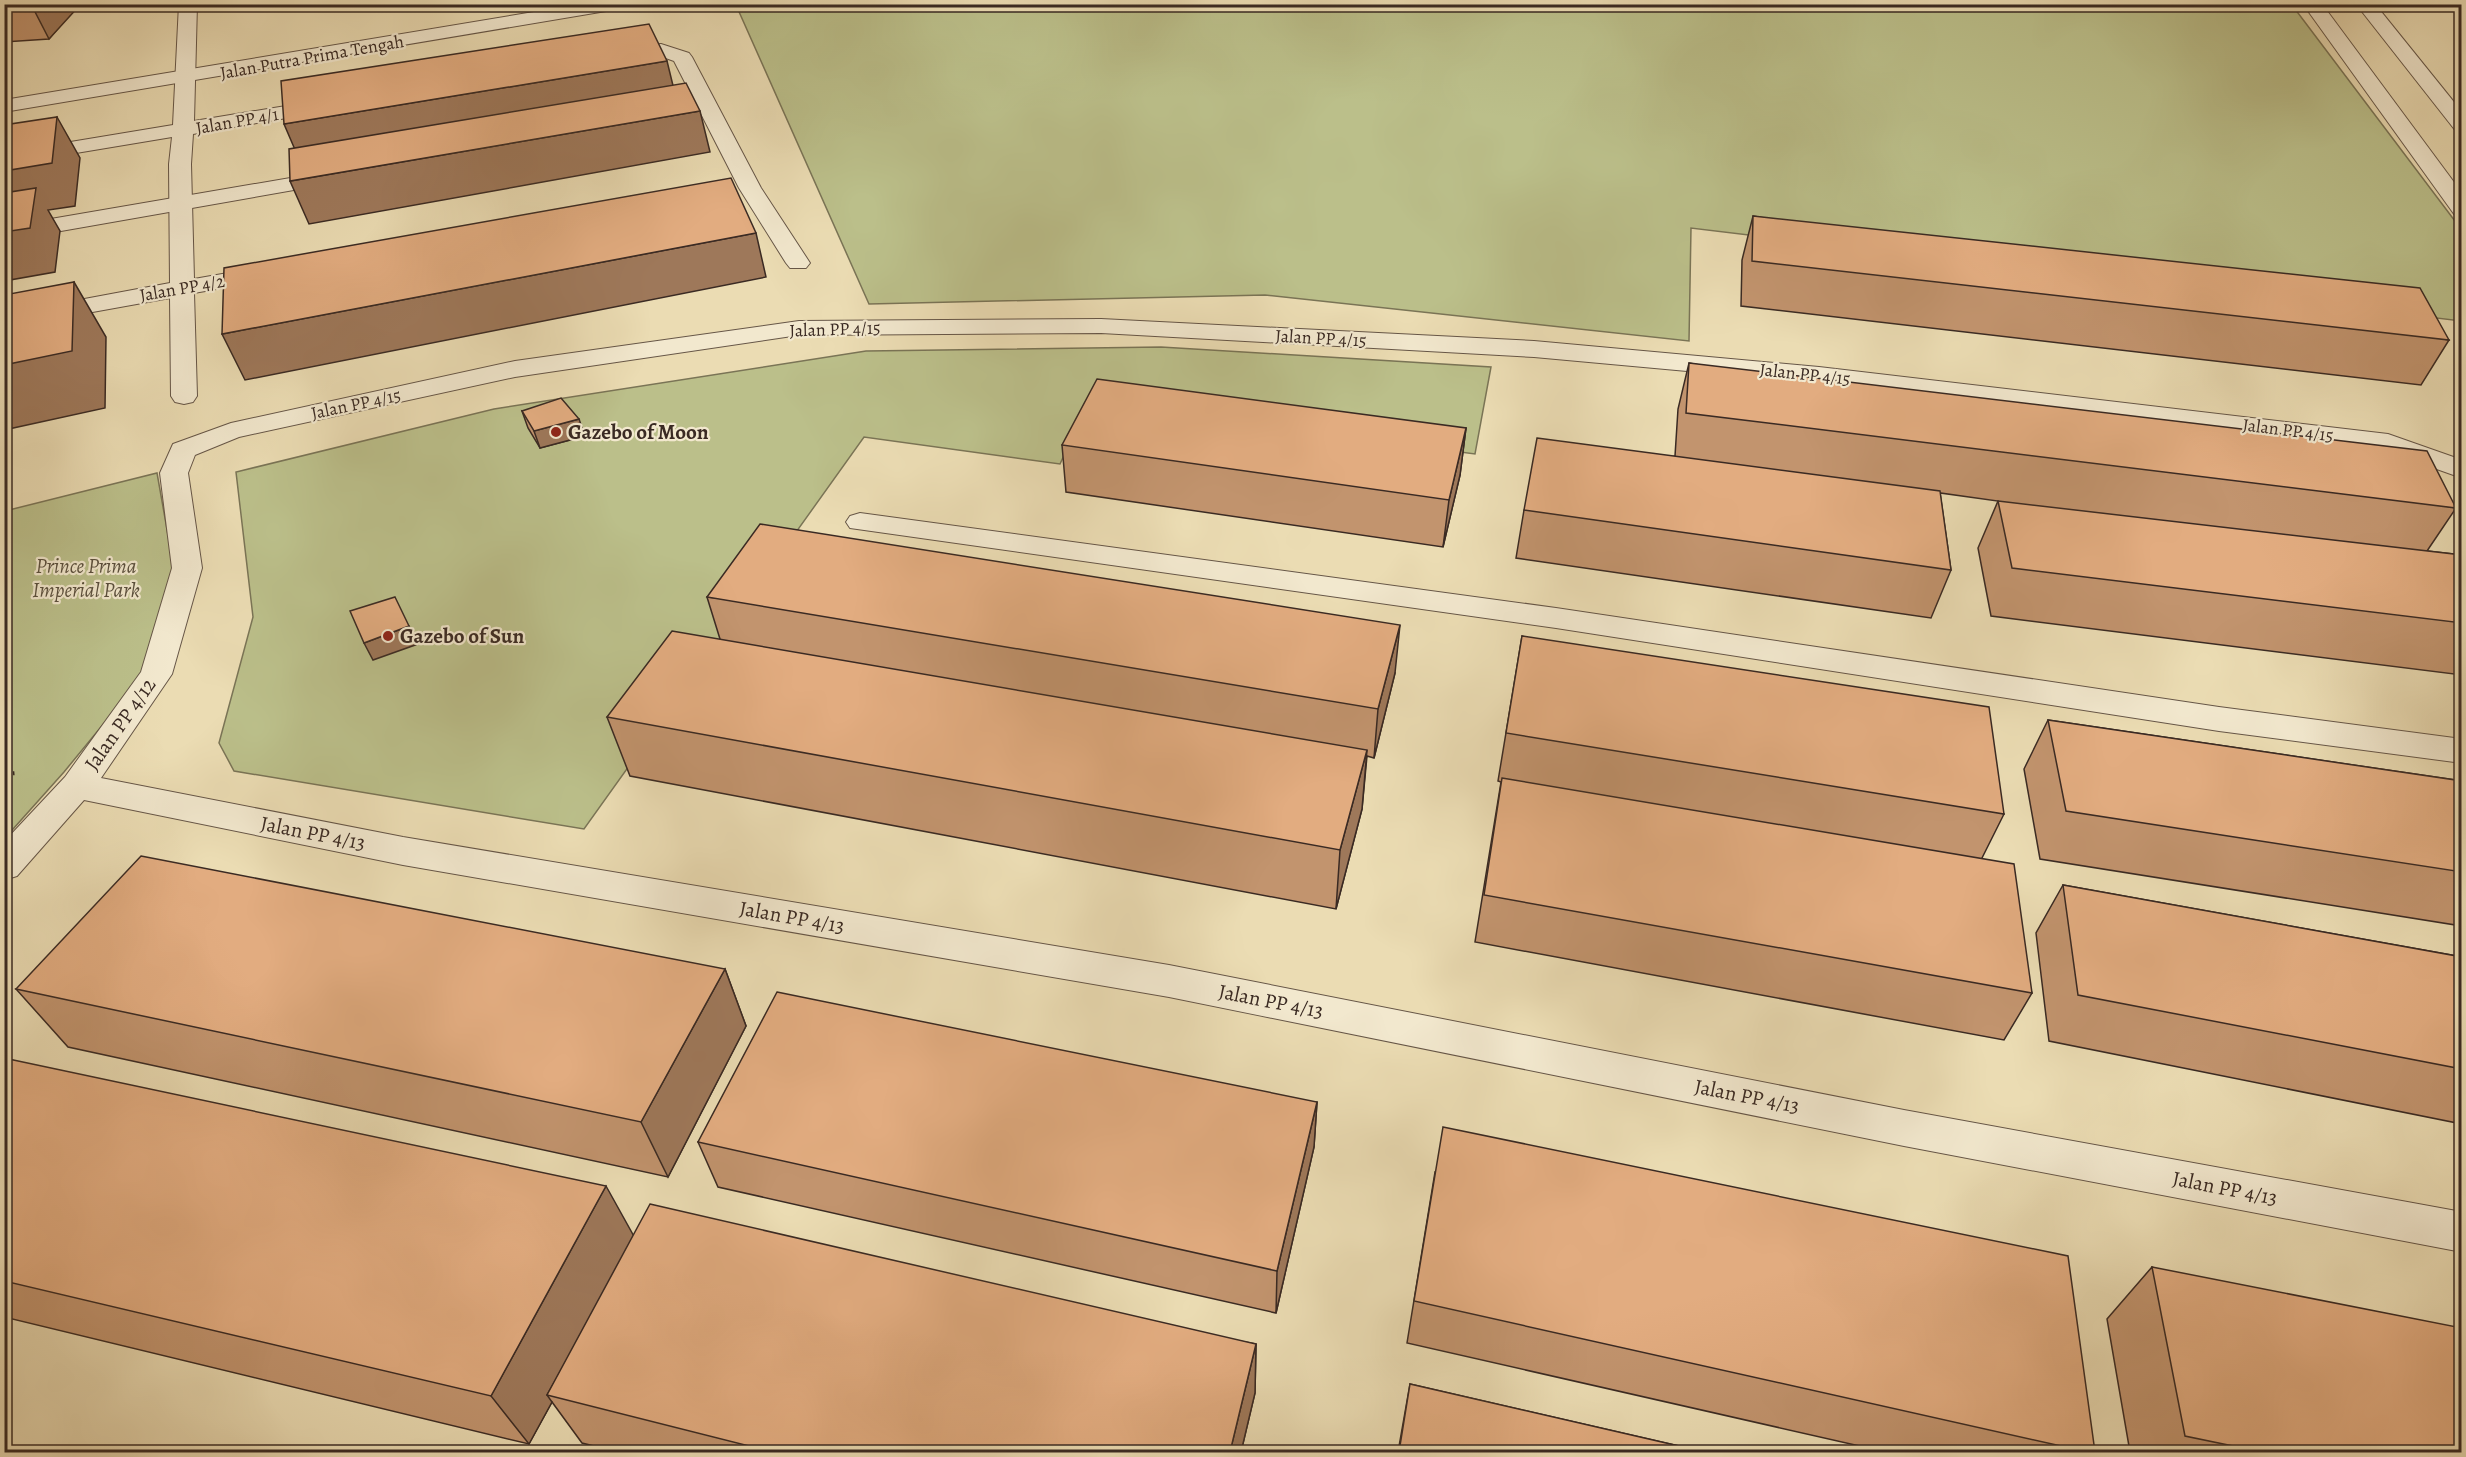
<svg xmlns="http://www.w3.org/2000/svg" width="2466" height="1457" viewBox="0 0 2466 1457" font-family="Alegreya,serif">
	<rect width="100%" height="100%" fill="#ebdcb3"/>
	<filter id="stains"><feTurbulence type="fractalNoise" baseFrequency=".00333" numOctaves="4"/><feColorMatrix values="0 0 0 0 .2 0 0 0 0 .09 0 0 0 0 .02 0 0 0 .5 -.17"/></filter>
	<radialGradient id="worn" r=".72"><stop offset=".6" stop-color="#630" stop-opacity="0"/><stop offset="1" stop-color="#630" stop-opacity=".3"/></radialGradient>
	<g fill="#bbbf8a" stroke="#7a7456" stroke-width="1.5">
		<polygon points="736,5 2292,5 2461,229 2461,321 1691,228 1689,341 1265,295 869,304"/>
		<polygon points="1161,347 1491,367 1475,454 1088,403 1060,464 864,437 584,829 234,771 219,743 253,617 236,472 494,409 866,351"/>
		<polygon points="157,473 174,569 147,671 64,772 5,838 5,511"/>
	</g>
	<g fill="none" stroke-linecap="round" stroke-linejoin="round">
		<polygon fill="#767f7d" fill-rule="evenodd" points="369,4 363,8 357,5 357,4"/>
		<g stroke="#665647" stroke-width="2">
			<polygon id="service" points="337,170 345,171 348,176 345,181 4,241 4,227"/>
		</g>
		<g stroke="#665647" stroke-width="2">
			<g id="minor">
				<polygon points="179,4 197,4 194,121 328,99 335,101 338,105 335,109 328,111 193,134 191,164 194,279 267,266 275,268 279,273 275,278 267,280 194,293 197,396 193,402 184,404 175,402 171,396 170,298 4,328 4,314 170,283 169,164 172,137 4,165 4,153 173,125"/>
				<polygon points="661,44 689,53 692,57 761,188 810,263 806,268 790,268 786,263 739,188 674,61 660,56 618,59 608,53 618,47"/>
				<polygon points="1101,319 1534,341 1819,367 2388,434 2462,460 2462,478 2383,450 1819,383 1534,357 1101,333 799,335 515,377 239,437 195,455 188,473 202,568 172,674 101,778 403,837 1169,965 1904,1110 2462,1212 2462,1252 1904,1146 1169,997 403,865 84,800 17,876 4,880 4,842 65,777 141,672 172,568 160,473 173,444 231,423 515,361 799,321"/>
				<polygon points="860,513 1556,608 2219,707 2462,739 2462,763 2219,731 1556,628 850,528 846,522 850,516"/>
			</g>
		</g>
		<g stroke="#665647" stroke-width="2">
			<g id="tertiary">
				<polygon points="582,4 627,4 618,9 4,112 4,100"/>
				<polygon points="2303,4 2322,4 2462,193 2462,216 2454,214"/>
				<polygon points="2356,4 2375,4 2462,112 2462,132 2455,130"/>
			</g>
		</g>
		<polyline stroke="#3a2a23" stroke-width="4" stroke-dasharray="1.5 3" stroke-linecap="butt" points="4,774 17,773"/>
		<use href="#service" fill="#f2e8ce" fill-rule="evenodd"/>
		<use href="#minor" fill="#f2e8ce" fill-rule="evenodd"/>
		<use href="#tertiary" fill="#f2e8ce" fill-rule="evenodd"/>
	</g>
	<g fill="#c2946e" stroke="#3a2a23" stroke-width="1.5">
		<polygon points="4,4 79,4 49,39 4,42"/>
		<polygon points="1753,216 2449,340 2421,385 1741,306 1742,260"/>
		<polygon points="1689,363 2456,508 2427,551 2462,555 2462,675 1991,616 1978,548 1998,501 1940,493 1951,570 1931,618 1516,558 1524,510 1675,456 1678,409"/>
		<polygon points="522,411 585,436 540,448 528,428"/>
		<polygon points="1466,428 1460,475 1443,547 1066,492 1062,445"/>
		<polygon points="707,597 1395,673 1374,758 1367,756 1362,809 1336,909 630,776 607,717 720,639"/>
		<polygon points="1522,636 2004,814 1982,858 2032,993 2004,1040 1475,942 1501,782 1498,781"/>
		<polygon points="2048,720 2462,781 2462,926 2040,859 2024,769"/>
		<polygon points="2063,885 2462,957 2462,1124 2049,1041 2036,933"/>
		<polygon points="725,969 746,1026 668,1177 68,1047 16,989"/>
		<polygon points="4,1058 633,1235 1256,1344 1255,1393 1241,1452 618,1452 582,1443 552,1402 529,1444 4,1317"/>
		<polygon points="1317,1102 1314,1147 1276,1313 718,1187 698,1142"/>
		<polygon points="1435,1172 2095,1452 1886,1452 1407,1343"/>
		<polygon points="2152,1267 2462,1452 2130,1452 2107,1319"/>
		<polygon points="1410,1384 1705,1452 1398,1452"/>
	</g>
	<g fill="#9e785a" stroke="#3a2a23" stroke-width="1.5">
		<polygon points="31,4 79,4 80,5 49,39"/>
		<polygon points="667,61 677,102 302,166 284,124"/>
		<polygon points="700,111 710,152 309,224 290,181"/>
		<polygon points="57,117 80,158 75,206 48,210 60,231 55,272 4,281 4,171"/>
		<polygon points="756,233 766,277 245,380 222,334"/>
		<polygon points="74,282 106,337 105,408 4,430 4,365"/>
		<polygon points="579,419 585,436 540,448 534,431"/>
		<polygon points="1466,428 1460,475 1443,547 1449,500"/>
		<polygon points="1400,625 1395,673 1374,758 1378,709"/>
		<polygon points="409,626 418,644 373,660 364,643"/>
		<polygon points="1367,750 1362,809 1336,909 1340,850"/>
		<polygon points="725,969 746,1026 668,1177 641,1122"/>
		<polygon points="1317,1102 1314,1147 1276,1313 1277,1271"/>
		<polygon points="606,1186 636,1240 547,1395 552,1402 529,1444 491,1396"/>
		<polygon points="1256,1344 1255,1393 1241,1452 1230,1452"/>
	</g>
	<g fill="#e2ac80" stroke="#3a2a23" stroke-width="1.5">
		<polygon points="649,24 667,61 284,124 281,81"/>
		<polygon points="686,83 700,111 290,181 289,149"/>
		<polygon points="57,117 52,163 4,171 4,125"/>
		<polygon points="731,178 756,233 222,334 224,268"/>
		<polygon points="36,188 30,228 4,232 4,193"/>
		<polygon points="1753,216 2420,288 2449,340 1752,261"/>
		<polygon points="74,282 72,351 4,365 4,295"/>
		<polygon points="1689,363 2427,451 2456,508 1686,413"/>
		<polygon points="1097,379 1466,428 1449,500 1062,445"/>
		<polygon points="561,398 579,419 534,431 522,411"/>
		<polygon points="1537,438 1940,491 1951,570 1524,510"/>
		<polygon points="1998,501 2462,555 2462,623 2012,568"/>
		<polygon points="760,524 1400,625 1378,709 707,597"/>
		<polygon points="395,597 409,626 364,643 350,611"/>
		<polygon points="672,631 1367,750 1340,850 607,717"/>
		<polygon points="1522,636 1989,707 2004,814 1506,733"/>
		<polygon points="2048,720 2462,781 2462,872 2066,811"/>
		<polygon points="1502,778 2014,864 2032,993 1484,895"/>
		<polygon points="141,856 725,969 641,1122 16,989"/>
		<polygon points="2063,885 2462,957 2462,1069 2078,995"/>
		<polygon points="777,992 1317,1102 1277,1271 698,1142"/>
		<polygon points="4,1058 606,1186 491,1396 4,1281"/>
		<polygon points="1443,1127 2068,1256 2095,1452 2088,1452 1414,1301"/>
		<polygon points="650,1204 1256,1344 1230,1452 773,1452 547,1395"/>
		<polygon points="2152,1267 2462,1328 2462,1452 2262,1452 2185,1436"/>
		<polygon points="1410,1384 1705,1452 1399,1452"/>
	</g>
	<g fill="#8f2418" stroke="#f2e8ce" stroke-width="2">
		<circle cx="556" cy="432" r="6"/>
		<circle cx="388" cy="636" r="6"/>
	</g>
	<g text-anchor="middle" stroke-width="4.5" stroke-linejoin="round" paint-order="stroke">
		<g font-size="18" fill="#3a2a23" stroke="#f2e8ce">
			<text transform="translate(312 57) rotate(-10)" y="6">Jalan Putra Prima Tengah</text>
			<text transform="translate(237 121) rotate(-10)" y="6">Jalan PP 4/1</text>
			<text transform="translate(182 288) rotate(-10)" y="6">Jalan PP 4/2</text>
			<text transform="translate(835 329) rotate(-2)" y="6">Jalan PP 4/15</text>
			<text transform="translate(1321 338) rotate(3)" y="6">Jalan PP 4/15</text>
			<text transform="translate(1805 374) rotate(6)" y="6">Jalan PP 4/15</text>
			<text transform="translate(356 404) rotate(-12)" y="6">Jalan PP 4/15</text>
			<text transform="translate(2288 430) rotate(7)" y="6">Jalan PP 4/15</text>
		</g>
		<g font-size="21" font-weight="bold" fill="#3a2a23" stroke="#f2e8ce" text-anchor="start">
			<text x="568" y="439">Gazebo of Moon</text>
			<text x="400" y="643">Gazebo of Sun</text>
		</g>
		<g font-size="21" font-style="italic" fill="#5a4f3d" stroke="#f2e8ce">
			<text x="86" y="573">Prince Prima<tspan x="86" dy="24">Imperial Park</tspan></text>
		</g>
		<g font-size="21" fill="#3a2a23" stroke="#f2e8ce">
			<text transform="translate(120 724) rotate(-55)" y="7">Jalan PP 4/12</text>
			<text transform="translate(313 833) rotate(11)" y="7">Jalan PP 4/13</text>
			<text transform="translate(792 917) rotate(10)" y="7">Jalan PP 4/13</text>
			<text transform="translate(1271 1001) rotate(11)" y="7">Jalan PP 4/13</text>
			<text transform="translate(1747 1096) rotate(11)" y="7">Jalan PP 4/13</text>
			<text transform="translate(2225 1188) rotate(11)" y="7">Jalan PP 4/13</text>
		</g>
	</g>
	<rect width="2466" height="1457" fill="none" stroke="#ebdcb3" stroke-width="24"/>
	<rect x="6" y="6" width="2454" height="1445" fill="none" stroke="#3a2a23" stroke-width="3"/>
	<rect x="12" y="12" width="2442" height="1433" fill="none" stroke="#3a2a23" stroke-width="1.5"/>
	<rect width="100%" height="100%" filter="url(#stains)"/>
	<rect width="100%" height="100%" fill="url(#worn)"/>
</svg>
